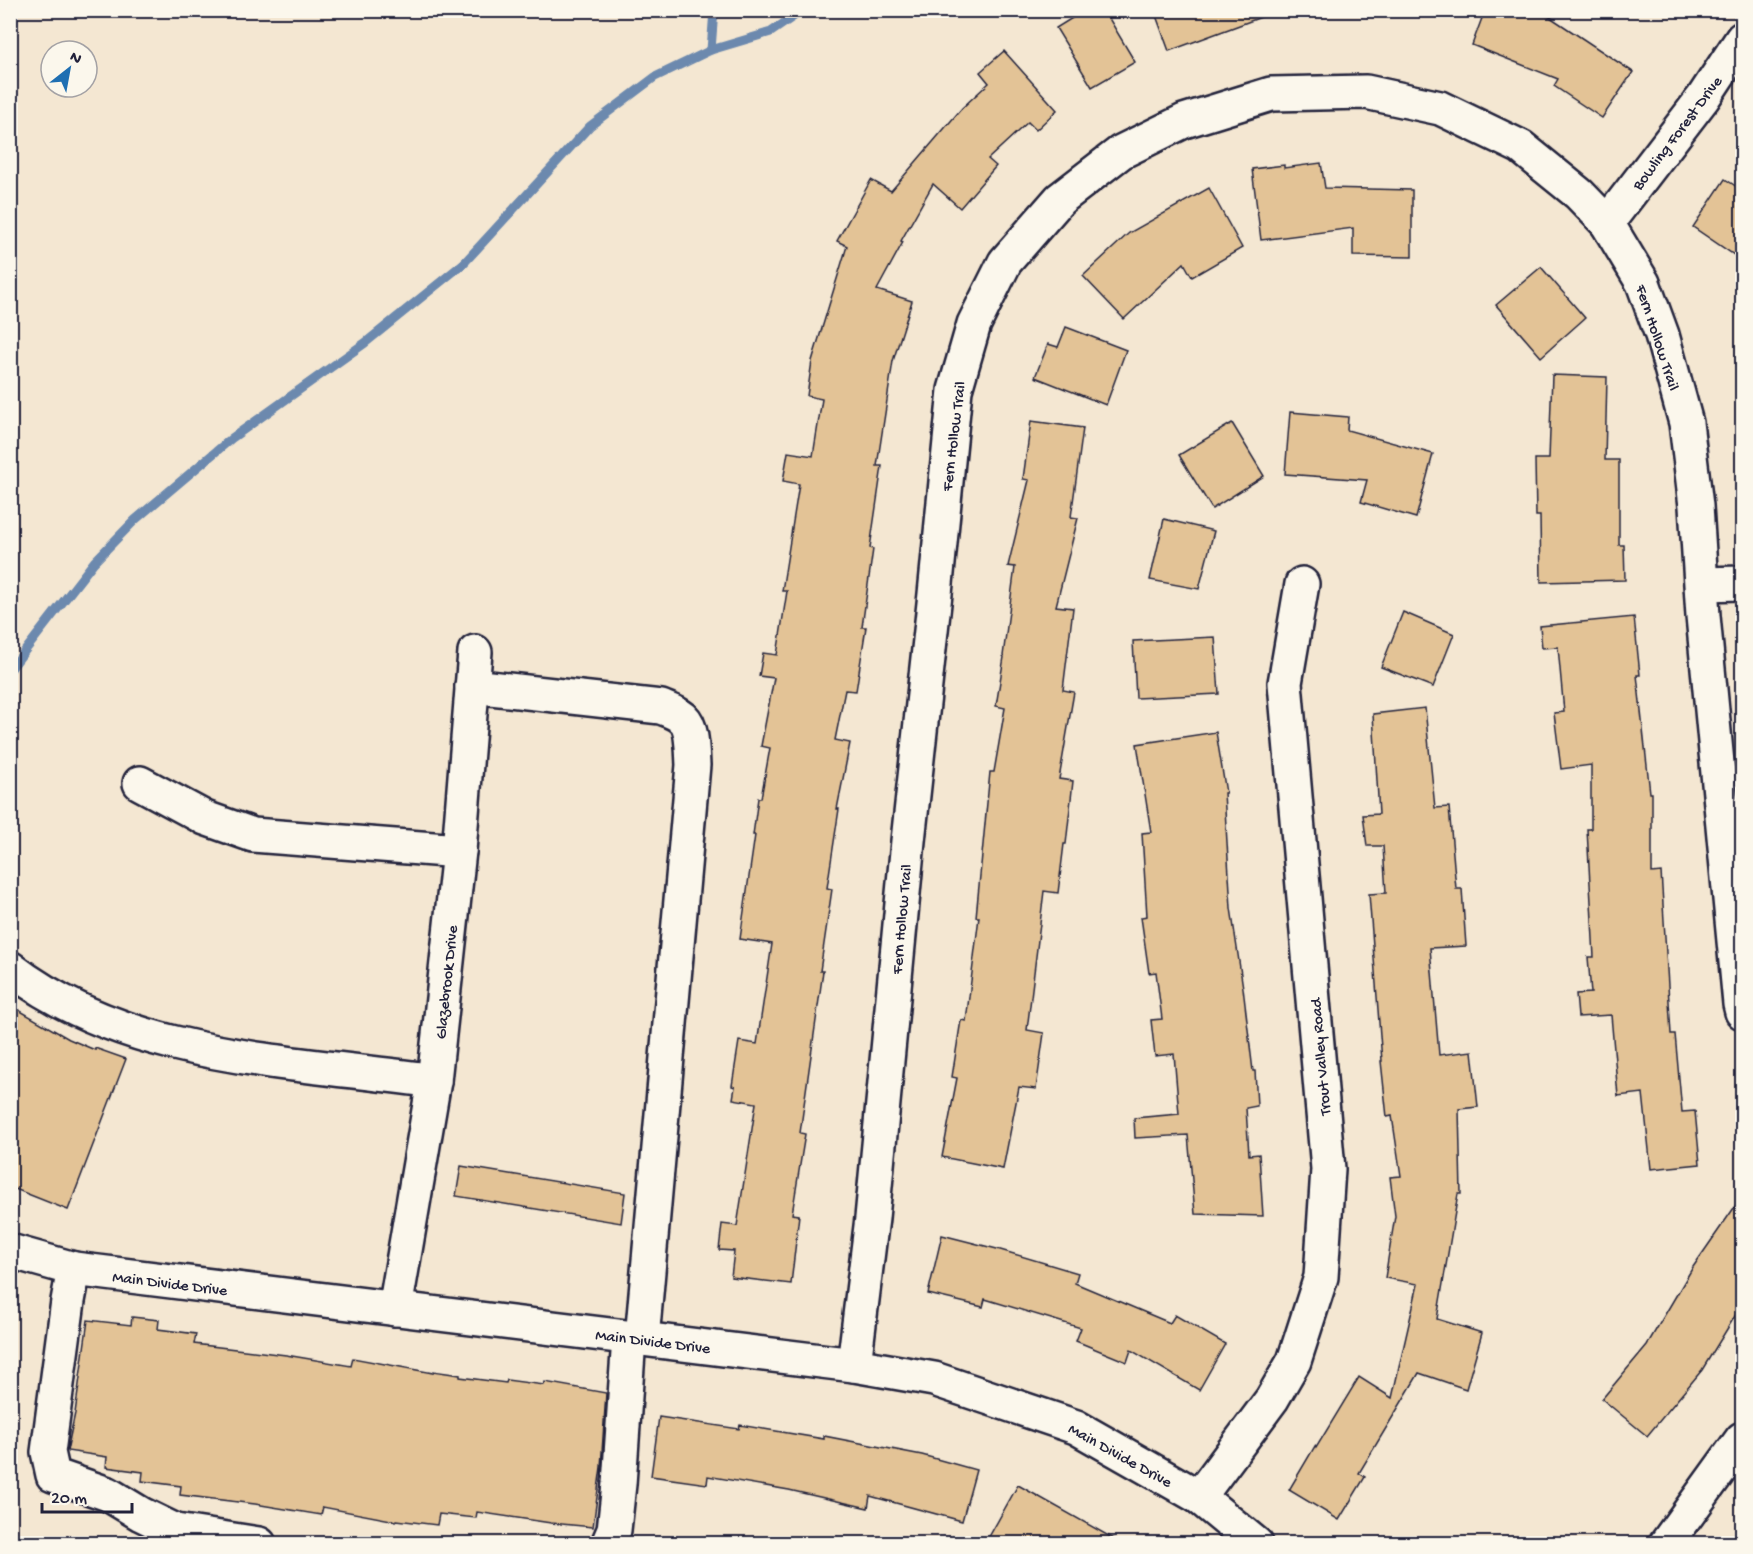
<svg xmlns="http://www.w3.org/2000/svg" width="1753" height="1554" viewBox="0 0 1753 1554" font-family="'Gochi Hand',sans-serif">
	<rect width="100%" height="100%" fill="#f4e7d2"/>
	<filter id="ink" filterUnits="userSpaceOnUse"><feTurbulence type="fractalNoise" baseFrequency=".0167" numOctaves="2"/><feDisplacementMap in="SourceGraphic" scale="12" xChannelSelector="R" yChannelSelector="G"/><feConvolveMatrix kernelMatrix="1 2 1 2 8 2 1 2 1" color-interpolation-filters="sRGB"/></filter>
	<g filter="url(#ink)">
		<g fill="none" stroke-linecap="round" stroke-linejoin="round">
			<g stroke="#6c89ae" stroke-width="9">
				<polyline points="711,50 714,10"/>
				<polyline points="10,670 94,562 135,520 232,438 365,343 464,263 590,126 655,77 711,50 771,32 803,10"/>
			</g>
		</g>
		<g fill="#e3c396" stroke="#22223b" stroke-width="1.5">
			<polygon points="1085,10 1104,10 1135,62 1092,87 1056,28"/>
			<polygon points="1154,10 1271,10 1272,13 1169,51"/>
			<polygon points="1485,10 1535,10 1550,17 1633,72 1602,118 1554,86 1558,79 1472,45"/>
			<polygon points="1004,51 1057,110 1036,130 1028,122 988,159 996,166 960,208 933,184 901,241 903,242 877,290 912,301 893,361 877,466 882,466 870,548 873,549 862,627 866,627 856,691 845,690 835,740 850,743 837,809 839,809 827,888 832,889 820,971 823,971 800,1133 805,1134 792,1214 799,1215 791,1284 731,1277 734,1251 719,1250 722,1224 737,1226 756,1103 733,1099 735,1087 732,1086 739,1041 757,1044 772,944 740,939 755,835 753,835 758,798 761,798 770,748 761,746 774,678 759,676 763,653 777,655 787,591 782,591 799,484 783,481 788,452 813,456 822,399 807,396 812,361 847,246 837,241 871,180 891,191 962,108 989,83 980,72"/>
			<polygon points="1321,163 1325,188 1412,190 1412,257 1353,256 1353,228 1261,240 1252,169 1284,165 1284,168"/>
			<polygon points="1725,179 1743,191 1743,261 1693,227"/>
			<polygon points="1209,188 1242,248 1192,277 1184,263 1124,319 1083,276 1129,233"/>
			<polygon points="1541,267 1585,318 1541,357 1496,305"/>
			<polygon points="1066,327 1126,350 1106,405 1035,377 1048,344 1058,347"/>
			<polygon points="1552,375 1607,377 1605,460 1619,460 1619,545 1624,545 1625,580 1541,582 1540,516 1536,516 1535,459 1549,459"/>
			<polygon points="1290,412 1348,417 1347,430 1433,454 1416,518 1361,502 1367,480 1285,474"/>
			<polygon points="1031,421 1083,428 1071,517 1078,518 1056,606 1073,608 1063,690 1074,692 1059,779 1073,781 1066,844 1064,844 1058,893 1044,891 1027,1030 1044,1033 1036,1089 1019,1087 1003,1169 942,1157 957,1078 952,1077 961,1020 966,1021 979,917 976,917 990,772 994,772 1005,708 996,706 1004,657 1003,656 1015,567 1008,566 1029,480 1023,479"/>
			<polygon points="1232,423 1264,476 1212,509 1179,455"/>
			<polygon points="1164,519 1214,531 1199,589 1150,580"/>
			<polygon points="1403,612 1454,634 1433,687 1381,667"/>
			<polygon points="1634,617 1640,675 1637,675 1650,793 1652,793 1652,873 1661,872 1671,1034 1675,1034 1682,1112 1695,1111 1700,1164 1651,1169 1643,1093 1618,1096 1611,1015 1578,1017 1576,994 1591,993 1588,957 1594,957 1587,829 1591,829 1591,765 1561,769 1554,713 1564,712 1558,647 1542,648 1540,626"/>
			<polygon points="1215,637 1219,694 1136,698 1133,641"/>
			<polygon points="1425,708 1435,808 1449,807 1456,889 1462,889 1466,946 1430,948 1439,1055 1472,1051 1478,1107 1459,1109 1461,1194 1458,1194 1437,1319 1482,1333 1466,1389 1419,1373 1359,1473 1365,1477 1339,1520 1289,1490 1315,1446 1316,1448 1359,1377 1392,1398 1418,1284 1385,1278 1395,1216 1390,1177 1401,1176 1392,1116 1387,1117 1381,1061 1382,1061 1369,894 1386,893 1383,846 1367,846 1363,815 1379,814 1373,714"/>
			<polygon points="1216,732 1226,793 1224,793 1231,908 1243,988 1253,1071 1255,1071 1257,1106 1246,1108 1249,1155 1259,1154 1263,1216 1195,1214 1188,1135 1135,1138 1134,1118 1179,1114 1174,1054 1155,1056 1151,1020 1162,1019 1156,972 1149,973 1141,917 1147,916 1142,833 1151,832 1137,744"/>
			<polygon points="10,1005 69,1039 95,1050 95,1048 126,1059 68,1210 10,1187"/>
			<polygon points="461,1166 625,1193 621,1223 456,1196"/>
			<polygon points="1743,1195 1743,1303 1702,1370 1647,1436 1602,1399 1647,1345 1693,1267"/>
			<polygon points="942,1235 997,1249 1078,1273 1075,1283 1170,1323 1175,1315 1225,1344 1199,1390 1131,1350 1127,1362 1076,1341 1081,1328 985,1299 983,1307 928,1294"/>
			<polygon points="132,1317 159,1320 158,1329 196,1334 194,1344 286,1355 351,1366 353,1358 433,1373 433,1371 460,1375 460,1377 506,1383 507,1380 544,1385 545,1382 606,1393 601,1467 593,1527 551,1523 477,1512 476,1518 439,1514 437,1525 397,1520 396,1521 323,1507 321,1515 255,1504 180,1495 181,1486 142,1481 143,1472 106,1467 107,1457 67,1451 75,1413 88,1320 131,1325"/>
			<polygon points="659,1417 739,1429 740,1425 824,1439 824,1436 922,1455 976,1470 962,1521 870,1496 868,1508 789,1490 708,1476 707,1484 651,1476"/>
			<polygon points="1018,1485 1123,1544 985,1544"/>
		</g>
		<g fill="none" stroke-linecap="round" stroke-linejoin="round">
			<g stroke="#22223b" stroke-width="38">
				<g id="minor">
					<polyline points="1607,223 1703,98 1742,39"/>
					<polyline points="1702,584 1742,583"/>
					<path d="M472 686 661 707C668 710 676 712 683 718 693 727 692 752 693 765L642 1339"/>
					<polyline points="140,783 205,818 253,835 459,851"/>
					<path d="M10 968C128 1060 293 1061 434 1081"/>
					<polyline points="10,1251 74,1269 854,1365 934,1379 1076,1427 1199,1497 1256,1544"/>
					<polyline points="74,1269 68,1301 48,1452 53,1475 108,1494 141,1514 176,1531 259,1544"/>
					<polyline points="395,1309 434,1081 459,851 475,652"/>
					<polyline points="854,1365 872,1218 908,841 935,594 955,390 974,324 1005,262 1060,199 1121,152 1184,121 1271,94 1366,92 1440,108 1521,147 1579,194 1607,223 1643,283 1662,335 1686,423 1696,506 1703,616 1740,1004 1742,1012"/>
					<polyline points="1199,1497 1272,1399 1294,1361 1321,1277 1328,1169 1285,683 1302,584"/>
					<polyline points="608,1544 614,1530 619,1484 629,1338"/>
					<polyline points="1666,1544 1742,1439"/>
				</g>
			</g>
			<use href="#minor" stroke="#fbf7ec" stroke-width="33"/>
		</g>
	</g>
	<g text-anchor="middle" stroke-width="6" stroke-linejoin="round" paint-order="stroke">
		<g font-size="16" fill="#22223b" stroke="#fbf7ec">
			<text transform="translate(1676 132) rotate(-53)" y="6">Bowling Forest Drive</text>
			<text transform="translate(1659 337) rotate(72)" y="6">Fern Hollow Trail</text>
			<text transform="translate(952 436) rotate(-83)" y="6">Fern Hollow Trail</text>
			<text transform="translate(900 919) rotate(-85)" y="6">Fern Hollow Trail</text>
			<text transform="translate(445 982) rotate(-84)" y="6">Glazebrook Drive</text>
			<text transform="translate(1319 1057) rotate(-95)" y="6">Trout Valley Road</text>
			<text transform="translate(170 1282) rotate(7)" y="6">Main Divide Drive</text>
			<text transform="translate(653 1340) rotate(7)" y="6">Main Divide Drive</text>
			<text transform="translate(1121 1454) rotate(29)" y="6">Main Divide Drive</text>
		</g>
	</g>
	<rect width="1753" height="1554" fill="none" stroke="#fbf7ec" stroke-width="36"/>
	<rect x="18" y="18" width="1717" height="1518" fill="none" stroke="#22223b" stroke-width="2" filter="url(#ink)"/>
	<g transform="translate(69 69) rotate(31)"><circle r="28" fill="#fbf7ec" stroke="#a4a2a5" stroke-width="1.5"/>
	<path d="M0-4.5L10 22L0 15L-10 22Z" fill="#1f6fb2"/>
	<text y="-9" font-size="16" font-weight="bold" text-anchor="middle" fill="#22223b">N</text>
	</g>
	<path d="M42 1503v9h90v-9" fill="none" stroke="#22223b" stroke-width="3"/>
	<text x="51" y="1503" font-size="18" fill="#22223b" stroke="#fbf7ec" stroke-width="4.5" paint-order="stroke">20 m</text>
</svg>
